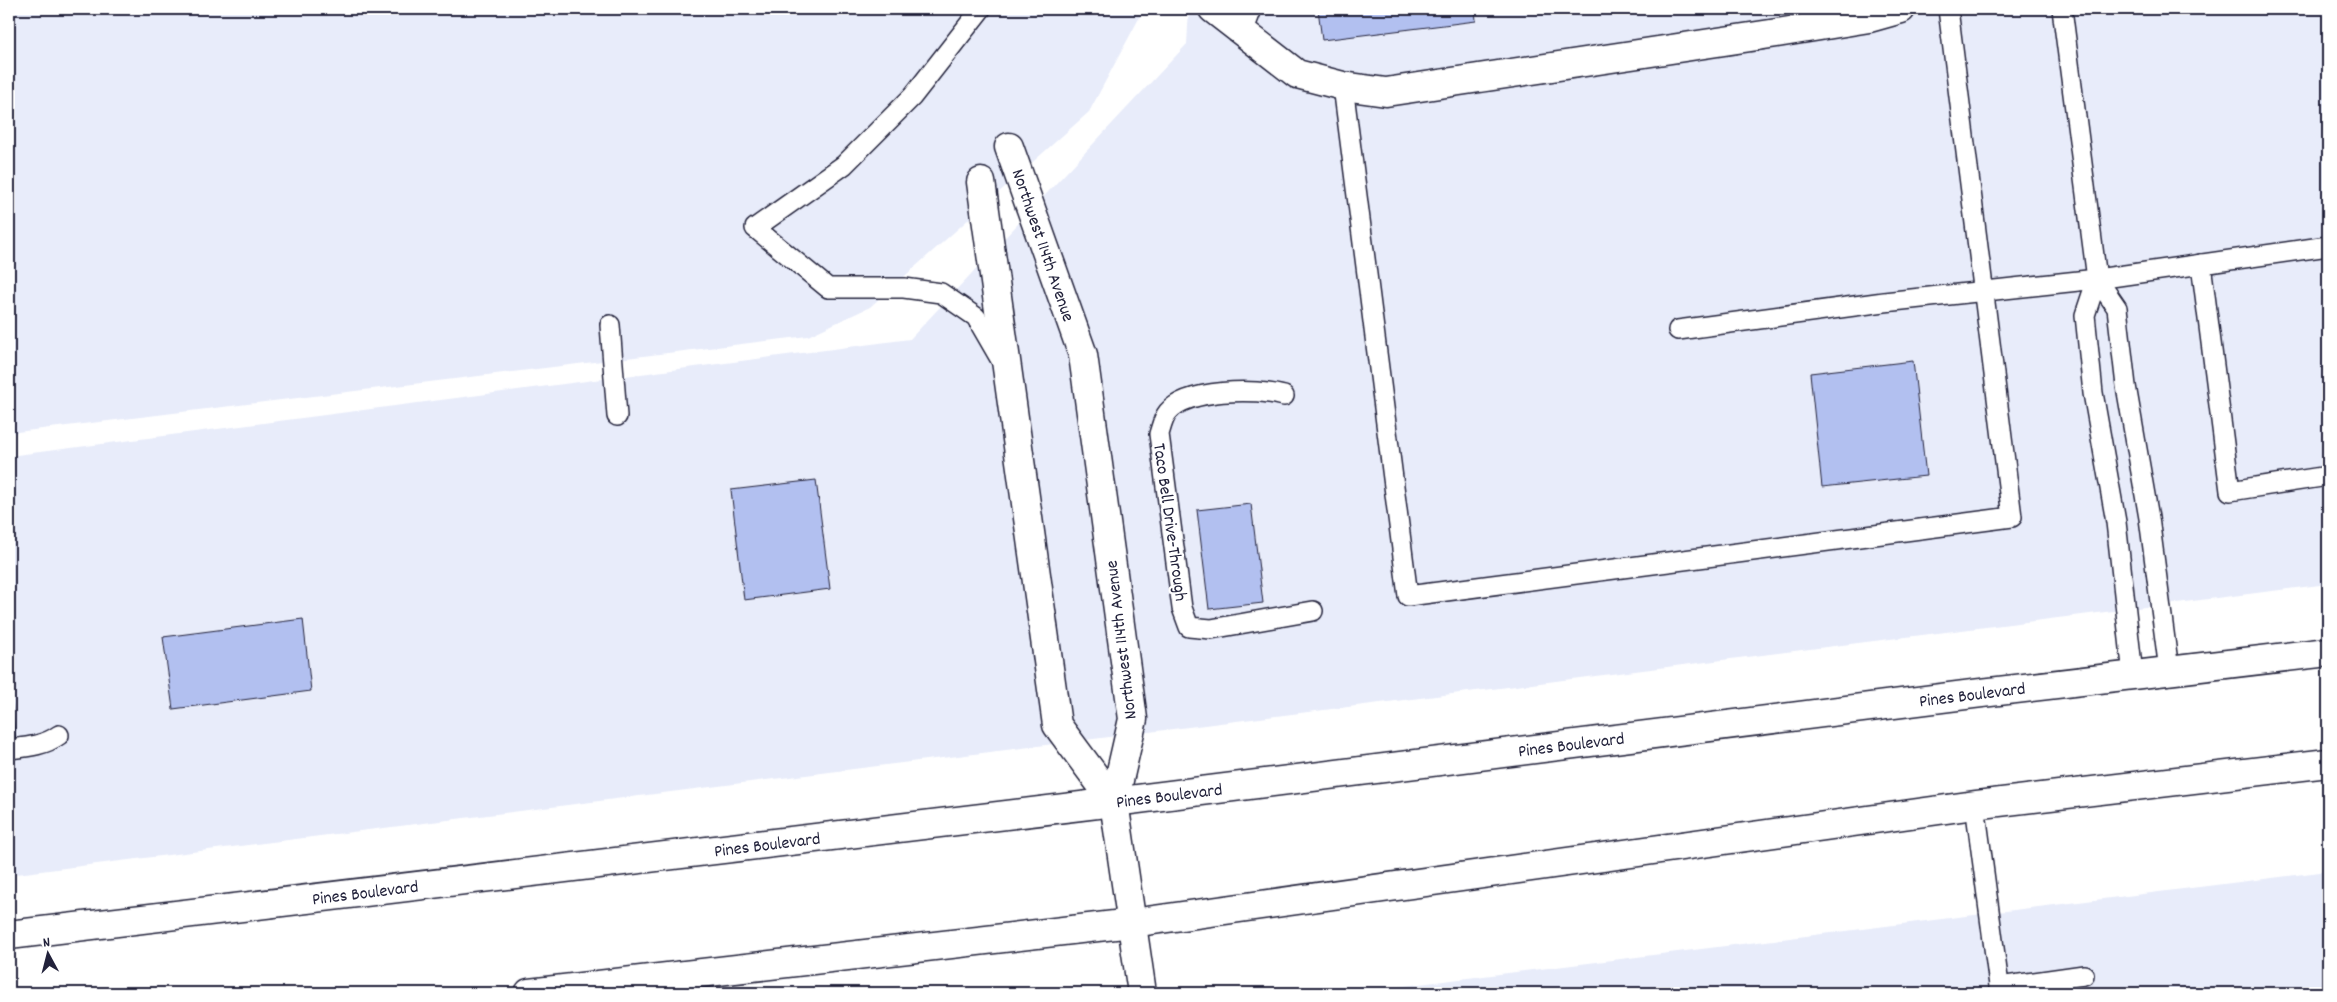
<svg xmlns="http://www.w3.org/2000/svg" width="2337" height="1002" viewBox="0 0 2337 1002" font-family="Dekko,sans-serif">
	<rect width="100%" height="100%" fill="#fff"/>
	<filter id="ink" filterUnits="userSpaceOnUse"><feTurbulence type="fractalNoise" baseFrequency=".02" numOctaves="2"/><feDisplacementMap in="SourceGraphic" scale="10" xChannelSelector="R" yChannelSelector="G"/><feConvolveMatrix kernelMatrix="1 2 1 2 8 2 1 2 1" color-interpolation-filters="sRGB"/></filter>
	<g filter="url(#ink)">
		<g fill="#e8ecfa">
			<polygon points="9,9 1144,9 1089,112 870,307 808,336 9,433"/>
			<polygon points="1189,9 2328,9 2328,584 9,875 9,456 910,339 1187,44"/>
			<polygon points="2328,871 2328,993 1347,993"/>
		</g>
		<g fill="#b2c0f0" stroke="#22223b">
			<polygon points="1318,9 1475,9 1476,21 1322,40"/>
			<polygon points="1913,361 1926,476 1822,487 1810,373"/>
			<polygon points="816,480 830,589 744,600 731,490"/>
			<polygon points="1251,504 1263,603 1209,609 1197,510"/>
			<polygon points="303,619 311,691 173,709 163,637"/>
			<polygon points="9,682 16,742 9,743"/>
		</g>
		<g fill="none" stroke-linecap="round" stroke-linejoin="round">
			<g stroke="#22223b" stroke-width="22">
				<g id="service">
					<polyline points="981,9 912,97 844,165 755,228 828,288 904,288 941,293 976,317 1002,362"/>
					<polyline points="2062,9 2097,279 2085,315 2093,393 2116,522 2133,675"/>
					<polyline points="1243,32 1252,9"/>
					<polyline points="1343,86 1408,596 2012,517 1948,9"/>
					<polyline points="2201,264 2230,491 2328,476"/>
					<polyline points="2097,279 2117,308 2126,386 2149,518 2169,670"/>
					<polyline points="610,325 617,416"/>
					<polyline points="1678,330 1884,302 2097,279 2328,246"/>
					<path d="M1284 396C1256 388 1187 389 1168 412 1163 418 1161 428 1159 434L1182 608 1189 627 1211 629 1313 611"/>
					<path d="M9 749C27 747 44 746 59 735"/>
					<polyline points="1975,805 2000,993"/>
					<polyline points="1999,987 2084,975"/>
				</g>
			</g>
			<g stroke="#22223b" stroke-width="31">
				<g id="minor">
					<polyline points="1213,9 1297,74 1343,86 1386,92 1777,33 1869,18 1901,9"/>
					<polyline points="1009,147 1083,355 1133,719 1114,802"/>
					<polyline points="981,182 1057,725 1114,802"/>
				</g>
			</g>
			<g stroke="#22223b" stroke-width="31">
				<polyline id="tertiary" points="1114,802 1142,993"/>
			</g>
			<g stroke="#22223b" stroke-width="31">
				<g id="trunk">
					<polyline points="9,935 1114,802 1973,694 2328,652"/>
					<polyline points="529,993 1132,923 1975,805 2328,763"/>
				</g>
			</g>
			<use href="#service" stroke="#fff" stroke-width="19"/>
			<use href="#minor" stroke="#fff" stroke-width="28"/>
			<use href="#tertiary" stroke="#fff" stroke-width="28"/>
			<use href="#trunk" stroke="#fff" stroke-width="28"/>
		</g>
	</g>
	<g text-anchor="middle" stroke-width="4.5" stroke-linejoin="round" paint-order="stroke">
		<g font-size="18" fill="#22223b" stroke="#fff">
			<text transform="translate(1044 245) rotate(71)" y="6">Northwest 114th Avenue</text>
			<text transform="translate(1171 522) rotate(82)" y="6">Taco Bell Drive-Through</text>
			<text transform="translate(1120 640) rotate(-97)" y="6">Northwest 114th Avenue</text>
			<text transform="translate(1972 694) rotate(-7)" y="6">Pines Boulevard</text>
			<text transform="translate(1571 744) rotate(-7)" y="6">Pines Boulevard</text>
			<text transform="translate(1169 795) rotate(-7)" y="6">Pines Boulevard</text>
			<text transform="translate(767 844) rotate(-7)" y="6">Pines Boulevard</text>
			<text transform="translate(365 892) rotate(-7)" y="6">Pines Boulevard</text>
		</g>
	</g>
	<rect width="2337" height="1002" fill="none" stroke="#fff" stroke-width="30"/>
	<rect x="15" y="15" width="2307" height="972" fill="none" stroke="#22223b" stroke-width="2" filter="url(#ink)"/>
	<g transform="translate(48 954) rotate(353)" stroke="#ffffff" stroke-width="4" paint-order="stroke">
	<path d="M0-4L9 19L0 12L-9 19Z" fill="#22223b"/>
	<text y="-8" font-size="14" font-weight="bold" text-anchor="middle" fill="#22223b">N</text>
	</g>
</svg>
